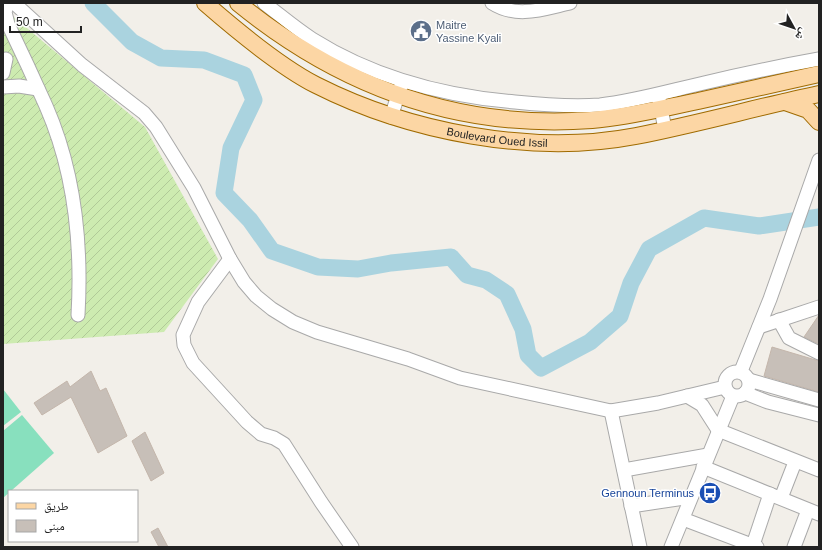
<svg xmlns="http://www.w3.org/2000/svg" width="822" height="550" viewBox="0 0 822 550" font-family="Helvetica,'Noto Naskh Arabic',sans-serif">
	<defs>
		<pattern id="garden-furrows" width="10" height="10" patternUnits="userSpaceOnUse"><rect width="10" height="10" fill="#cdebb0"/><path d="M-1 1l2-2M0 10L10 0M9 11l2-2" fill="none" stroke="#b0c997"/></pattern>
	</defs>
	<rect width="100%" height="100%" fill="#f2efe9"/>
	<polygon fill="url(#garden-furrows)" points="3,8 145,127 218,259 164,332 3,344"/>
	<g fill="#88e0be">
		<polygon points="3,389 21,412 3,426"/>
		<polygon points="22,415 54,453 3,498 3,431"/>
	</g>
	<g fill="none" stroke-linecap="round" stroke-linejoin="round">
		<polyline stroke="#aad3df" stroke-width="17" points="93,3 132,42 161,58 204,60 244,75 254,100 231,148 224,193 250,220 272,251 318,267 358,269 391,263 451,257 467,275 486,280 507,294 523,329 528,355 541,368 590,342 620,316 631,283 649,249 704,218 759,226 819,217"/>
	</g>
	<g fill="#c7bfb8" stroke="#c4b6ab">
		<polygon points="819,315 819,344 804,337"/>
		<polygon points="772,347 819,361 819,392 764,376"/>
		<polygon points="91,371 100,391 106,388 127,436 98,453 71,397 42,415 34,403 67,381 70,387"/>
		<polygon points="145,432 164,473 151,481 132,441"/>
		<polygon points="158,528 168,547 159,547 151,532"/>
	</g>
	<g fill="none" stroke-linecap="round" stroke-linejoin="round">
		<g stroke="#a9a9a9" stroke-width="15">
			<g id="minor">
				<path d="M8 3 5 12 8 24C21 51 34 79 46 106 75 172 82 245 78 315"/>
				<polyline points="14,3 82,65 144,113 156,127 194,188 230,259 244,282 256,296 272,309 293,322 317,332 408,359 460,378 611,411 658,403 725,387"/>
				<path d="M264 3C280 15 295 28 312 39 374 78 443 96 515 102 544 105 572 107 600 105 635 101 669 91 704 83 742 74 780 66 819 59"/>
				<path d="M492 3C517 19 543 9 570 3"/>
				<polyline points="3,73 6,59"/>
				<polyline points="3,87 19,86 38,89"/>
				<polyline points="659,99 665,129"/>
				<polyline points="391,117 401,86"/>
				<polyline points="230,259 198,302 183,335 184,345 193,363 247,422 261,434 274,438 284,444 321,502 352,547"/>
				<polyline points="779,320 789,338 819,353"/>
				<polyline points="759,327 819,307"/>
				<polyline points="741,371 770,299 819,160"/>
				<circle cx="737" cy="384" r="12"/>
				<polyline points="749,380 819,400"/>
				<polyline points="745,393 768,402 819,415"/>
				<polyline points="687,396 702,405 718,430 819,470"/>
				<polyline points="611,411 640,547"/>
				<polyline points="703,467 819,514"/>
				<polyline points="624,470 708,455"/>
				<polyline points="781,498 795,462"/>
				<polyline points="631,506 691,497"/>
				<polyline points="683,519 757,547"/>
				<polyline points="753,545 770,494"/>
				<polyline points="671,547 733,396"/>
				<polyline points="794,547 808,510"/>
			</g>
		</g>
		<g stroke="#a06b00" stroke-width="18">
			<g id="major">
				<path id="s1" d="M205 3C236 30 279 66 316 85 409 132 532 156 636 136 697 124 758 107 819 94"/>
				<path d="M238 3C341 87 458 130 592 120 628 117 663 108 698 101 738 92 779 83 819 74"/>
				<polyline points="785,102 808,110 819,122"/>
			</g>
		</g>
		<use href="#minor" stroke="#fff" stroke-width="13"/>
		<use href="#major" stroke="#fcd6a4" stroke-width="16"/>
	</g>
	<defs>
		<g id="civic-disc" transform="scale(1.15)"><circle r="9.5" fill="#5c6f8a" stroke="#fff"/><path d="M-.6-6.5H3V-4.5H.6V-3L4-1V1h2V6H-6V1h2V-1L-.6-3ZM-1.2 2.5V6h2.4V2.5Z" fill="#fff"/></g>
		<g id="bus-disc" transform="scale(1.15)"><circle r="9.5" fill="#1a4fb4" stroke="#fff"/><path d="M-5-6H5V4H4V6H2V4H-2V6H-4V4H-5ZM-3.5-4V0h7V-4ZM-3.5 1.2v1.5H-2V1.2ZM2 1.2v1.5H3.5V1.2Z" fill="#fff"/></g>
	</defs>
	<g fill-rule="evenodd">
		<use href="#civic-disc" x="421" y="31"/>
		<use href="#bus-disc" x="710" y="493"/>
	</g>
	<g text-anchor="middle" stroke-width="3" stroke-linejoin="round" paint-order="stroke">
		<g font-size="11" fill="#4e5e75" stroke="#fff" text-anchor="start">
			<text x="436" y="29">Maitre<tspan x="436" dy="13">Yassine Kyali</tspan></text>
		</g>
		<g font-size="11" fill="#222" stroke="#fff">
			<text dy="4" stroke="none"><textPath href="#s1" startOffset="328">Boulevard Oued Issil</textPath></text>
		</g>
		<g font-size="11" fill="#164399" stroke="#fff" text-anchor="end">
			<text x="694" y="497">Gennoun Terminus</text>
		</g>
	</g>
	<rect width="822" height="550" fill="none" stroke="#222222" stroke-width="8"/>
	<rect x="8" y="490" width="130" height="52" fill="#ffffff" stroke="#a7a7a7"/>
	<rect x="16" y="503" width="20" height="6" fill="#fcd6a4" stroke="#a7a7a7"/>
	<text x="44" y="510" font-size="12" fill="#222222">طريق</text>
	<rect x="16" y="520" width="20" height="12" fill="#c7bfb8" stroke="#a7a7a7"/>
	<text x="44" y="530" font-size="12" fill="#222222">مبنى</text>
	<g transform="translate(794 28) rotate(130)" stroke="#ffffff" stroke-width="3" paint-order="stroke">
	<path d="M0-3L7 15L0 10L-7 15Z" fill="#222222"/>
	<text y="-6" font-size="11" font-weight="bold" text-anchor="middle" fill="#222222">ش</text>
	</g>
	<path d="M10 26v6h71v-6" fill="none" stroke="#222222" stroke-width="2"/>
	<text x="16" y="26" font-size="12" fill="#222222" stroke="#ffffff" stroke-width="3" paint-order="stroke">50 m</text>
</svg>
